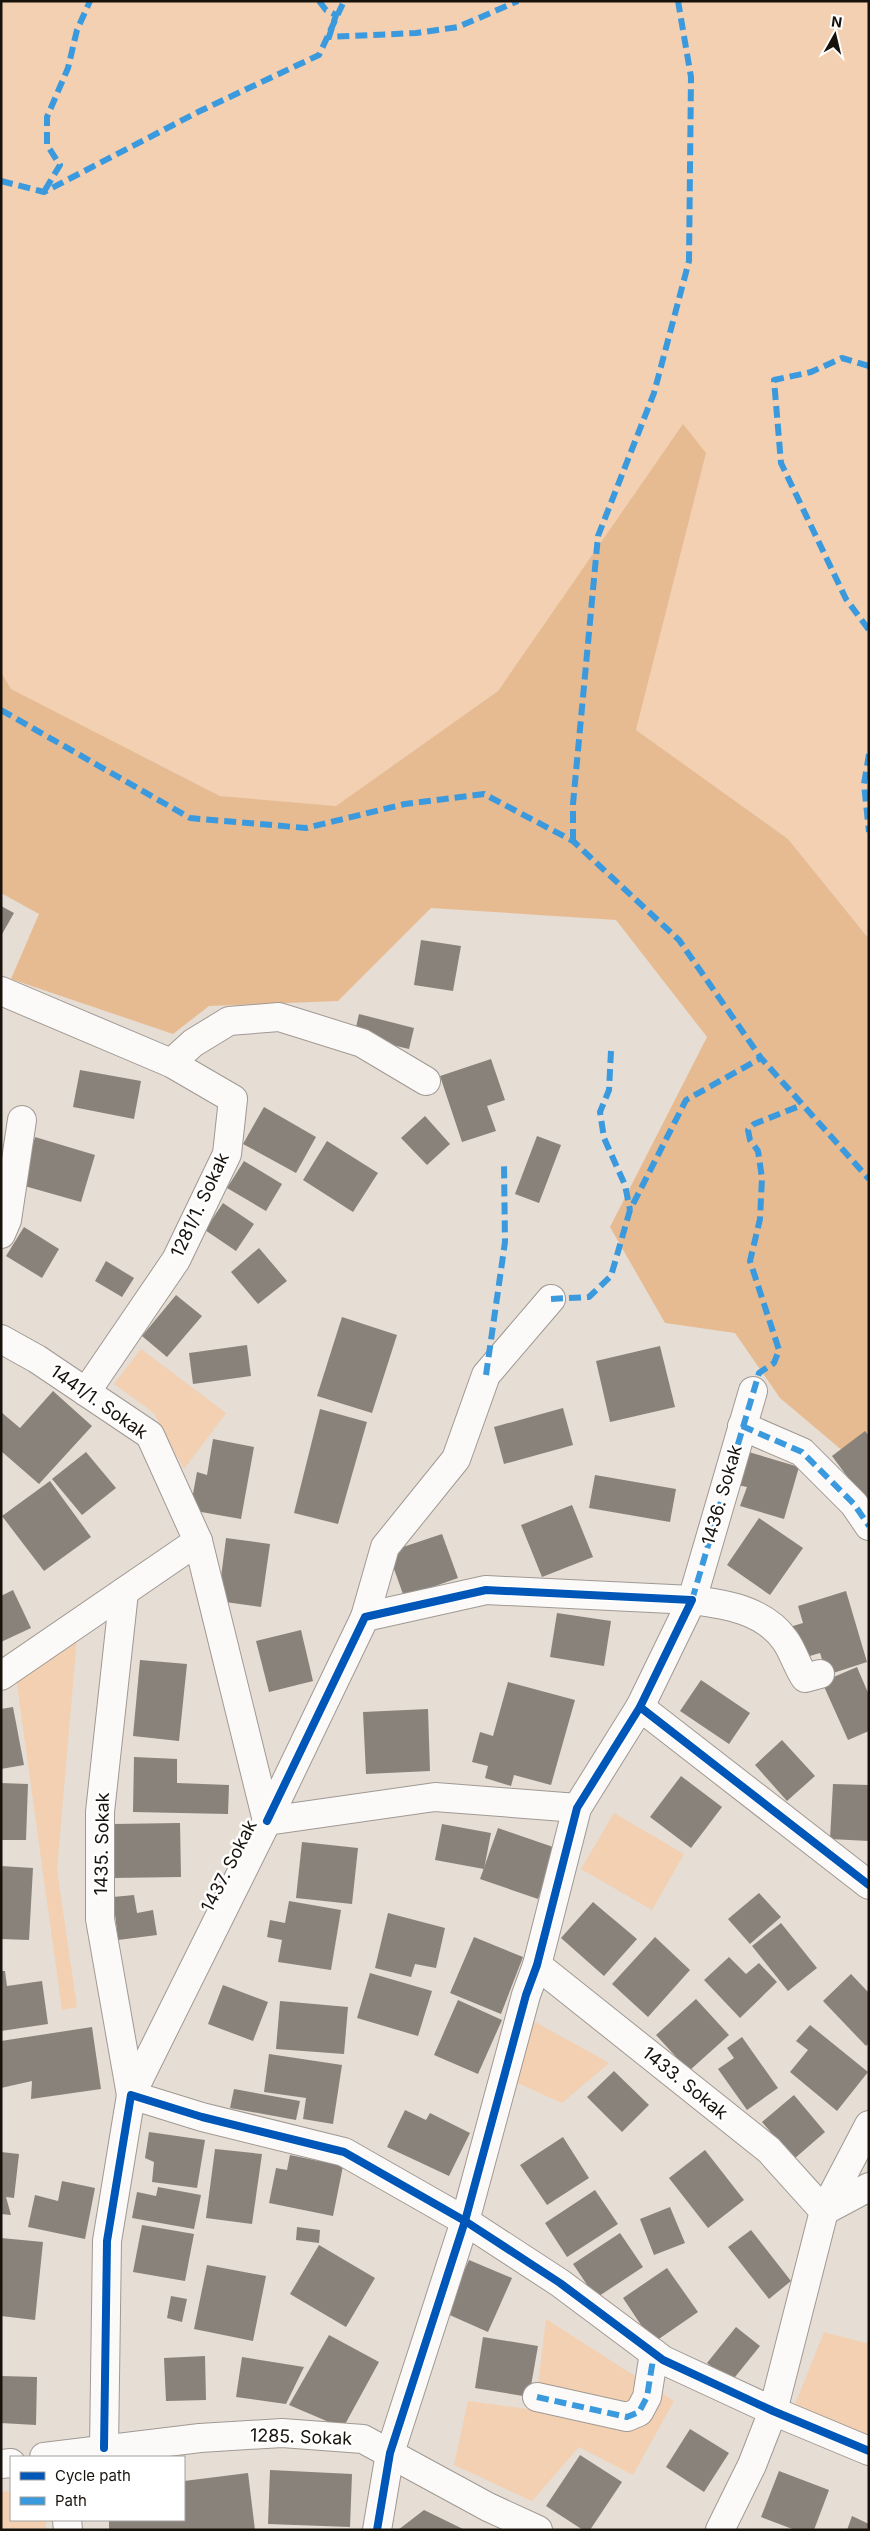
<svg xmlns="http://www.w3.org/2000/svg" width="870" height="2531" viewBox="0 0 870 2531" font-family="Inter,sans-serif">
	<rect width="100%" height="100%" fill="#e6ddd4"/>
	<g fill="#f2d0b1">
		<polygon points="1,1 869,1 869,939 788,839 636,730 705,453 683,425 498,691 336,806 220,796 11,689 1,672"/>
		<polygon points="141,1349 226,1413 184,1469 154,1413 114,1384"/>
		<polygon points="77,1637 57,1870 77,2007 62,2010 16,1677"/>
		<polygon points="614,1813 684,1854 652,1910 581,1869"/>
		<polygon points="528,2018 609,2063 562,2103 513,2081"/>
		<polygon points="546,2319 674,2401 633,2475 579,2447 532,2501 454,2465 468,2401 535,2410"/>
		<polygon points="824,2332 869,2344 869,2437 792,2412"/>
		<polygon points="11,2491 11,2520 46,2520 46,2530 1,2530 1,2492"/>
	</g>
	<polygon fill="#e7bb91" points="683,424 706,453 636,730 788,839 869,939 869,1473 780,1398 735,1333 665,1323 610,1227 707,1037 616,920 431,908 338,1001 209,1006 173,1034 11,979 39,914 1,893 1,672 11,689 220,796 336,806 498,691"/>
	<g fill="#89827b">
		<polygon points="1,906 14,913 1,936"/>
		<polygon points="421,940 461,946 453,991 414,985"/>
		<polygon points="359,1014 414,1028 409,1049 354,1036"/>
		<polygon points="491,1059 505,1100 487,1106 496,1131 462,1142 440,1076"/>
		<polygon points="80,1070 141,1081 134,1119 73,1107"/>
		<polygon points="264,1107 316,1137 296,1173 243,1144"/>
		<polygon points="425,1116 450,1144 427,1165 401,1138"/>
		<polygon points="537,1136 561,1145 539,1203 515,1194"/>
		<polygon points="35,1137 95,1155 81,1202 21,1185"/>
		<polygon points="327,1141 378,1173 353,1212 303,1180"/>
		<polygon points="244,1161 282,1184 266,1211 227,1188"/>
		<polygon points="223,1203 254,1224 236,1251 205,1230"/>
		<polygon points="24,1227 59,1249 42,1278 6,1256"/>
		<polygon points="259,1248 287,1281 258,1304 231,1272"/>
		<polygon points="106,1261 134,1278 122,1297 95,1281"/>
		<polygon points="176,1295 202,1316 167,1357 142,1336"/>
		<polygon points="342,1317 397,1335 372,1413 317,1396"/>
		<polygon points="247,1345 251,1376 193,1384 189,1353"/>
		<polygon points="660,1346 675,1407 610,1422 596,1361"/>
		<polygon points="53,1391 92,1426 39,1484 1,1451 1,1412 20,1428"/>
		<polygon points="563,1408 573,1445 504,1464 494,1427"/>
		<polygon points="320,1409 367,1422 338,1524 294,1513"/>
		<polygon points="865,1431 869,1436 869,1506 832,1456"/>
		<polygon points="213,1439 254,1447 241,1519 190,1510 197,1472 207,1475"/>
		<polygon points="742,1450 799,1467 784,1519 740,1506 747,1487 733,1484"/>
		<polygon points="86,1452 116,1488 82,1515 52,1479"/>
		<polygon points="595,1475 676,1489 670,1522 589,1508"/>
		<polygon points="50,1481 91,1537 44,1571 2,1516"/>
		<polygon points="572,1505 593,1557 542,1577 521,1525"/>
		<polygon points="759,1518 803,1548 770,1595 727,1565"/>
		<polygon points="442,1534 458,1578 404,1597 388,1552"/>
		<polygon points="226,1538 270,1544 261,1607 218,1601"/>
		<polygon points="13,1590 31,1628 1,1642 1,1596"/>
		<polygon points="846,1591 867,1662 827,1675 820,1653 803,1658 793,1626 803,1623 798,1606"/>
		<polygon points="557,1613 611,1621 604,1666 550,1657"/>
		<polygon points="301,1630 313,1681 269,1692 256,1641"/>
		<polygon points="140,1660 187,1664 179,1741 133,1736"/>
		<polygon points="857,1667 869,1695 869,1731 848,1740 822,1682"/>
		<polygon points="701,1680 750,1713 729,1744 680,1711"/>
		<polygon points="508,1682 575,1700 551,1785 514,1775 511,1786 485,1778 488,1766 472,1762 480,1732 493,1736"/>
		<polygon points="13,1707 24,1765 1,1769 1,1709"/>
		<polygon points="428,1709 430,1771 366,1774 363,1712"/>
		<polygon points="782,1740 815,1776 787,1801 755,1765"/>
		<polygon points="134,1757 177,1759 177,1783 229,1785 228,1814 133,1812"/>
		<polygon points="681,1776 722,1807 691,1848 650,1817"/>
		<polygon points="1,1783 28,1784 26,1840 1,1840"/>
		<polygon points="833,1784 869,1785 869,1841 830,1839"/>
		<polygon points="180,1823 181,1877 113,1878 113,1824"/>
		<polygon points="442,1824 491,1833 484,1869 435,1860"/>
		<polygon points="498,1828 556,1848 538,1899 480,1879"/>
		<polygon points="302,1842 358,1848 352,1904 296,1898"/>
		<polygon points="1,1866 33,1868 29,1940 1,1939"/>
		<polygon points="759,1893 781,1917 750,1944 728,1919"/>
		<polygon points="134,1895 137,1913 153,1910 157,1935 118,1940 113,1897"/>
		<polygon points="289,1901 341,1910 331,1970 278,1962 282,1940 267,1937 270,1920 285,1923"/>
		<polygon points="593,1902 637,1939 604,1976 561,1938"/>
		<polygon points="388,1913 445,1928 436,1968 415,1964 411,1977 375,1968"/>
		<polygon points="781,1923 817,1968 788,1991 752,1946"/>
		<polygon points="474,1937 523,1957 501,2014 450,1993"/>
		<polygon points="655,1937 690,1970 648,2017 612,1984"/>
		<polygon points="729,1957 746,1974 759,1963 777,1982 740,2018 704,1980"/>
		<polygon points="1,1971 5,1971 7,1986 42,1981 48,2024 1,2031"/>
		<polygon points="370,1973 432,1991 418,2036 357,2018"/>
		<polygon points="851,1974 869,1993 869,2043 866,2046 823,2001"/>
		<polygon points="223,1985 268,2002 253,2041 208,2024"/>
		<polygon points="696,1999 729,2035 689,2071 656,2035"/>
		<polygon points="458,2000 502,2020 478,2074 434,2055"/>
		<polygon points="280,2001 348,2007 344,2054 276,2049"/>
		<polygon points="810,2025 868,2072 837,2111 790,2072 808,2050 796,2041"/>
		<polygon points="92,2027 101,2089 31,2099 32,2081 1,2088 1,2041"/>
		<polygon points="742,2037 778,2088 747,2110 718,2069 734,2058 727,2048"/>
		<polygon points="269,2054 342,2065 333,2124 303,2119 306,2098 264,2092"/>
		<polygon points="614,2071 649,2105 622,2132 587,2097"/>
		<polygon points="234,2089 300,2101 296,2120 230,2108"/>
		<polygon points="794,2095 825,2132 794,2159 762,2122"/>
		<polygon points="405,2110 426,2120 430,2113 470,2133 449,2176 387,2147"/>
		<polygon points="149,2132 205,2140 197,2188 152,2182 154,2162 145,2158"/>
		<polygon points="563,2137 589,2178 547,2205 520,2165"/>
		<polygon points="215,2149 262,2154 252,2224 206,2218"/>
		<polygon points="705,2150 744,2200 708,2228 669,2178"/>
		<polygon points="1,2152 19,2154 14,2198 6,2197 11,2215 1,2214"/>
		<polygon points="290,2155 343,2166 333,2216 269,2203 276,2168 287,2170"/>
		<polygon points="62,2181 95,2188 85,2239 28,2227 35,2195 58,2201"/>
		<polygon points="158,2187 201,2195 194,2229 132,2218 137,2192 156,2196"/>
		<polygon points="595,2190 618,2224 567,2257 545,2223"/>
		<polygon points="670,2207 685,2243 654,2255 640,2219"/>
		<polygon points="142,2225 194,2234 185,2281 133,2272"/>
		<polygon points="297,2227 320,2230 319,2243 296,2240"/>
		<polygon points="751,2230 791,2281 769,2299 728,2247"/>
		<polygon points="620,2233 643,2267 596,2298 573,2264"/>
		<polygon points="1,2238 43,2242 35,2320 1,2316"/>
		<polygon points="319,2245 375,2278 346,2327 290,2294"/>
		<polygon points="469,2260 512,2278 488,2332 445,2313"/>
		<polygon points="207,2265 266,2276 253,2341 194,2329"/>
		<polygon points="667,2268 698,2312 653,2343 623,2298"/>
		<polygon points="171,2296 187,2299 182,2322 167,2318"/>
		<polygon points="736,2327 760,2346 731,2382 707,2363"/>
		<polygon points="329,2335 379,2362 343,2428 289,2405"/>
		<polygon points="483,2337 538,2346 529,2397 475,2388"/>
		<polygon points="205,2356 206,2400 166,2401 164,2358"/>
		<polygon points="242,2357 304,2367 286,2404 236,2397"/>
		<polygon points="1,2376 37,2377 36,2425 1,2423"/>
		<polygon points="690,2429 729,2453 704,2492 666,2467"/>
		<polygon points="580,2455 622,2482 590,2530 583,2530 546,2506"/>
		<polygon points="270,2470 352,2474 350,2527 268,2524"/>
		<polygon points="779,2471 829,2490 814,2530 795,2530 761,2517"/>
		<polygon points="248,2473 255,2530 109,2530 109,2520 184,2520 184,2481"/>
		<polygon points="424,2510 465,2530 398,2530"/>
		<polygon points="852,2516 869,2524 869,2530 847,2530"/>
	</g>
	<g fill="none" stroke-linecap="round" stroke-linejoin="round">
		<g stroke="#a09993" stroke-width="30">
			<g id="street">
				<polyline points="1,991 171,1063 233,1099 227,1154 176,1260 86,1392"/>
				<polyline points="171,1063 193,1043 229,1021 279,1017 362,1043 426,1081"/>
				<polyline points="1,1234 7,1220 22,1120"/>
				<polyline points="1,1339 37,1359 150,1435 198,1541"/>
				<path d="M753 1391 692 1600C725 1604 764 1610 785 1640 793 1651 797 1666 805 1678L820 1674"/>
				<polyline points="742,1426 802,1452 854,1504 869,1526"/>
				<polyline points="124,1592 100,1812 100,1919 131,2095"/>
				<polyline points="365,1617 385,1547 456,1459 486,1375 551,1299"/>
				<polyline points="1,1676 198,1541 267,1821"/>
				<polyline points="267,1821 365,1617 486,1590 692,1600 640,1707"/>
				<polyline points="537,1965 769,2150 824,2211 869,2187"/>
				<polyline points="131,2095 267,1821 435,1797 577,1808"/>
				<polyline points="537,2397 627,2417 639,2412 647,2397 654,2353"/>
				<polyline points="104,2448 107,2241 131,2095 202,2117 344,2152 465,2221 560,2283 663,2360 773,2411 869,2451"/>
				<polyline points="67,2520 68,2530"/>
				<polyline points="377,2530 390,2453 465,2221 526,1995 537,1965 577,1808 640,1707 869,1885"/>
				<polyline points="720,2530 752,2465 773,2411 824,2211 869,2125"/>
			</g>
		</g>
		<g stroke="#a09993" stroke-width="30">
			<g id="secondary">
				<polyline points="44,2457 200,2438 282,2433 363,2439 488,2507 538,2530"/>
				<polyline points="1,2464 11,2463"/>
			</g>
		</g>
		<use href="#street" stroke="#fbfaf9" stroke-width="28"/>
		<use href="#secondary" stroke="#fbfaf9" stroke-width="28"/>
		<g stroke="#3b9ade" stroke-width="6" stroke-dasharray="12 6" stroke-linecap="butt">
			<polyline points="319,1 326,10 336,15 329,37 416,33 458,27 518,1"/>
			<polyline points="1,181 44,192 200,111 319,55 344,1"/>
			<polyline points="45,190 60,165 47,145 47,117 68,68 77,30 90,1"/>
			<polyline points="869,366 842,358 811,372 774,380 781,463 846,599 869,630"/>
			<polyline points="1,710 190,818 306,828 405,804 484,794 573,841 679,940 761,1058 869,1179"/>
			<polyline points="869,754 864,784 869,832"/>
			<polyline points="573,841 573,804 598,536 654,393 689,261 691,77 678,1"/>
			<polyline points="611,1051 609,1090 600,1112 604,1138 625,1185 630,1210"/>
			<polyline points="551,1299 589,1297 611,1276 630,1210 686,1100 761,1058"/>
			<polyline points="486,1375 505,1242 504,1163"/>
			<polyline points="742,1426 802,1452 854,1504 869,1526"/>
			<polyline points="692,1600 759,1373 774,1363 779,1350 750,1261 760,1219 762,1178 758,1151 750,1140 748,1130 754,1124 802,1105"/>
			<polyline points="537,2397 627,2417 639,2412 647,2397 654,2353"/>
		</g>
		<g stroke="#fff" stroke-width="11">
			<g id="cycleway">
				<polyline points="267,1821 365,1617 486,1590 692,1600 640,1707"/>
				<polyline points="104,2448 107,2241 131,2095 202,2117 344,2152 465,2221 560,2283 663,2360 773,2411 869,2451"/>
				<polyline points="377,2530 390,2453 465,2221 526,1995 537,1965 577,1808 640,1707 869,1885"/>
			</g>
		</g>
		<use href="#cycleway" stroke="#0057b8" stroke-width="8"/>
	</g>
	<g text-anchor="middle" stroke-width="5" stroke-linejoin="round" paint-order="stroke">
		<g font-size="18" fill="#18120d" stroke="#fff">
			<text transform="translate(200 1205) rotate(-65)" y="6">1281/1. Sokak</text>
			<text transform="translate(99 1402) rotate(35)" y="6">1441/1. Sokak</text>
			<text transform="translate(722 1495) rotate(-74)" y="6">1436. Sokak</text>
			<text transform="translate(102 1844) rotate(-89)" y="6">1435. Sokak</text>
			<text transform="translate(229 1866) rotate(-63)" y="6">1437. Sokak</text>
			<text transform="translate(685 2083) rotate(39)" y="6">1433. Sokak</text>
			<text transform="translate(301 2437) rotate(2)" y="6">1285. Sokak</text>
		</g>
	</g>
	<rect width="870" height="2531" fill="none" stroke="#18120d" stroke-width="5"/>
	<rect x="10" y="2456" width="175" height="65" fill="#ffffff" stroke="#a3a09e"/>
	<rect x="20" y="2472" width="25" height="8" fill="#0057b8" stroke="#a3a09e"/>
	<text x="55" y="2481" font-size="15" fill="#18120d">Cycle path</text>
	<rect x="20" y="2497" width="25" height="8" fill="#3b9ade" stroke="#a3a09e"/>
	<text x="55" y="2506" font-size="15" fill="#18120d">Path</text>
	<g transform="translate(835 35) rotate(8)" stroke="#ffffff" stroke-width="4" paint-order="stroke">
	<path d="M0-4L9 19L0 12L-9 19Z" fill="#18120d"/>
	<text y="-8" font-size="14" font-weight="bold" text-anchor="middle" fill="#18120d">N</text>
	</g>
</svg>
